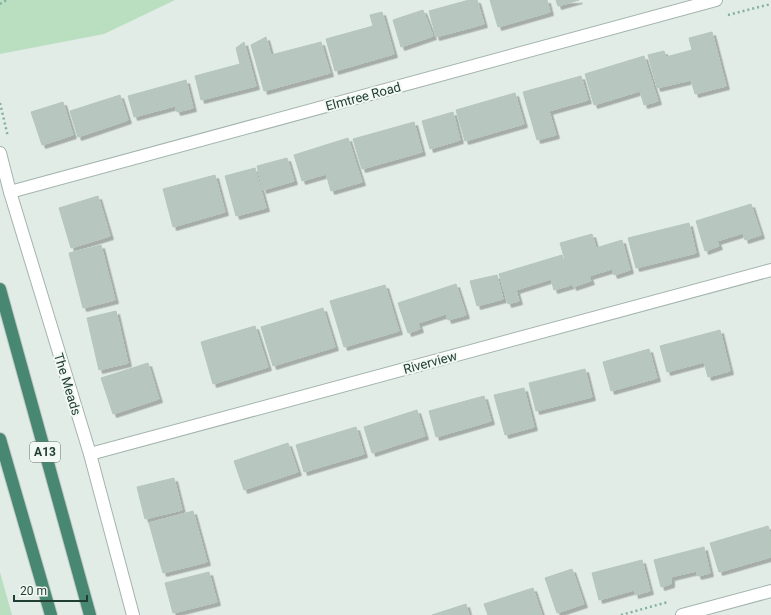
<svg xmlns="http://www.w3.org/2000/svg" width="771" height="615" viewBox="0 0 771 615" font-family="Roboto,sans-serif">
	<defs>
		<filter id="shadow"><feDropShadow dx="3.5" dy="3.5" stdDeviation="0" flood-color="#0004"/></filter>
	</defs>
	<rect width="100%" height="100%" fill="#e2ece7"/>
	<g fill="#badec0">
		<polygon points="0,0 175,0 104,34 0,54"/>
		<polygon points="0,572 12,615 0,615"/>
	</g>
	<g fill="#b7c7bf" stroke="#b4c6bd" filter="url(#shadow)">
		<polygon points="469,0 477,0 484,24 436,37 429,11"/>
		<polygon points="490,0 547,0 550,12 498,27"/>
		<polygon points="556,0 579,0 558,6"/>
		<polygon points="423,10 433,36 401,47 393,20"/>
		<polygon points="382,12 394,54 335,71 326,39 373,26 370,15"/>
		<polygon points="712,32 726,86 695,94 691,80 657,88 648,55 664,51 666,57 692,50 689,38"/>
		<polygon points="266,37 271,55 321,42 330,73 264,91 251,45"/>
		<polygon points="244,42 256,86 201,100 195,76 240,64 236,48"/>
		<polygon points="644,56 658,101 644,105 640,91 594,105 585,74"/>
		<polygon points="581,76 588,100 549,111 556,135 537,140 523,92"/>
		<polygon points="186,80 193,108 177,112 175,106 134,117 128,96"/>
		<polygon points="515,93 524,124 465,141 456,110"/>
		<polygon points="120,95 128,120 78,137 70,111"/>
		<polygon points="63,102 73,135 42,145 31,112"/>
		<polygon points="453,112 460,140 430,149 422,121"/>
		<polygon points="414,122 422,152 362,169 353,139"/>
		<polygon points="348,138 362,182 331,191 326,174 302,181 294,155"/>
		<polygon points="287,158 294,181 263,190 257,166"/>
		<polygon points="255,168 266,208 236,216 225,176"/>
		<polygon points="215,175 225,212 173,227 163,189"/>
		<polygon points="98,196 110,236 71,248 59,208"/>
		<polygon points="751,204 761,235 745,240 743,233 717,241 719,246 705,251 696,221"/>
		<polygon points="689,223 696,253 636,268 628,238"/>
		<polygon points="592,234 596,248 622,240 630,270 614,275 612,269 589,276 591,281 573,287 560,243"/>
		<polygon points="101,245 115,300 83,308 69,253"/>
		<polygon points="562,255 571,285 554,290 551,279 516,290 519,301 508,304 499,274"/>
		<polygon points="497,275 503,299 477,306 470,281"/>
		<polygon points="456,284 466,315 448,320 446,314 418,323 420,329 408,333 398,303"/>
		<polygon points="385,285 399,331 344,347 330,301"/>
		<polygon points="323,308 335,347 273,366 261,327"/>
		<polygon points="116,311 128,363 99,370 87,318"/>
		<polygon points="255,326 268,367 213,384 201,342"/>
		<polygon points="720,330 730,371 708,377 704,362 667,372 660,346"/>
		<polygon points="649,349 657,378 611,391 603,362"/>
		<polygon points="148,363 159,399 113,414 101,378"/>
		<polygon points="585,369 592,397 536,411 529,383"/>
		<polygon points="524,388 534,427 505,435 494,395"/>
		<polygon points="484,396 491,421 436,437 429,411"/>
		<polygon points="417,410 425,436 372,453 364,427"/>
		<polygon points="356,427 364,454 304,472 296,445"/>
		<polygon points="288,443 298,472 244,490 234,461"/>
		<polygon points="174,478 182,510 145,519 137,487"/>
		<polygon points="193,511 207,562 163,573 149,523"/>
		<polygon points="768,526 771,536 771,557 719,572 710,543"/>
		<polygon points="704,547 710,573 698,576 696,571 671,577 671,584 661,587 654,560"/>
		<polygon points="642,560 650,591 635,595 634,590 599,600 592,573"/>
		<polygon points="572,569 584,604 557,613 545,578"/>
		<polygon points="209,572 217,602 173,613 165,583"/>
		<polygon points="533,588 542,615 488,615 484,604"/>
		<polygon points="466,604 469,615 432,615"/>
	</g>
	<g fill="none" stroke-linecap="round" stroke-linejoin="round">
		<g stroke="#a4b4ae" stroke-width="14">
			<g id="minor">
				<polyline points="0,153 10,192 90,454 133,615"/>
				<polyline points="10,192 716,0"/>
				<polyline points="90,454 771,270"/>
				<polyline points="682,615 771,591"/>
			</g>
		</g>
		<g stroke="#c1c9c6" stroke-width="14">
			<g id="trunk">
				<polyline points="0,289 90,615"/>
				<polyline points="0,439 51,615"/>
			</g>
		</g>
		<g stroke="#81b19e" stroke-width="2.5" stroke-dasharray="2 3" stroke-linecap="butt">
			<polyline points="0,4 7,0"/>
			<polyline points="728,15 771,4"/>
			<polyline points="0,103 8,137"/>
			<polyline points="621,615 668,602"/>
		</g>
		<use href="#minor" stroke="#fff" stroke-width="12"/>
		<use href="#trunk" stroke="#488873" stroke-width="12"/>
	</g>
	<g text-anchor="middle" stroke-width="4" stroke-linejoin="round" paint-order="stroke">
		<rect fill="#f2f9f5" stroke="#60766e" stroke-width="1" x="30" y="442" width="30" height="20" rx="3"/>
		<g font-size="12" font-weight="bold" fill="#213e34">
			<text x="45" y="456">A13</text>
		</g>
		<g font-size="13" fill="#213e34" stroke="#f2f9f5">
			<text transform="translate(363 96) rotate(-15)" y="5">Elmtree Road</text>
			<text transform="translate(430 362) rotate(-15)" y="5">Riverview</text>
			<text transform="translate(68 384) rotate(73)" y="5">The Meads</text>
		</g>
	</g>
	<path d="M14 595v6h73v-6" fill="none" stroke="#213e34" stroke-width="2"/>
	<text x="20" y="595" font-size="12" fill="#213e34" stroke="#f2f9f5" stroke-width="3" paint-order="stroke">20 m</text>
</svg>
